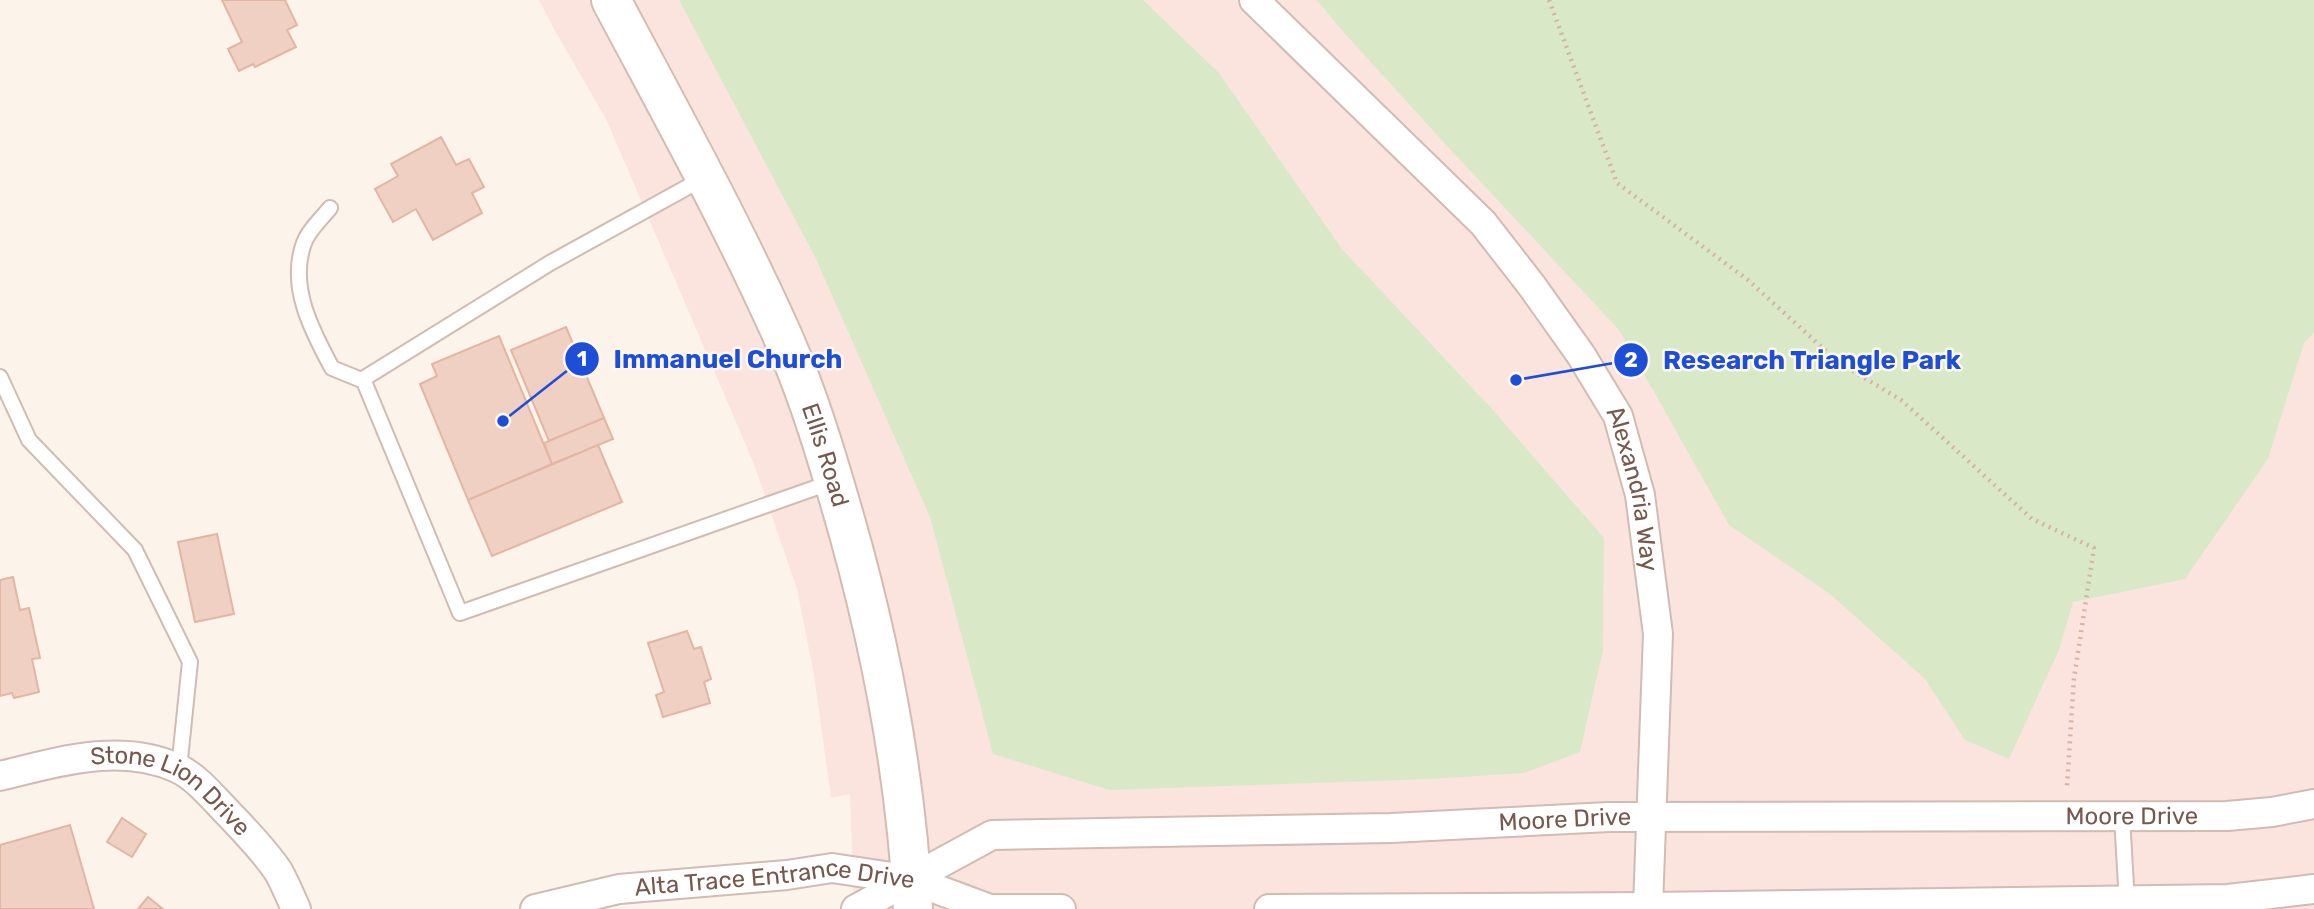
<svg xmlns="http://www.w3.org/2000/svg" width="2314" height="909" viewBox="0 0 2314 909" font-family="Rubik,sans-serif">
	<rect width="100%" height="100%" fill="#fcf3ea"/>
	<polygon fill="#fbe4de" points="539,0 2314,0 2314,909 854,909 850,794 831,798 814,675 797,589 754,464 606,119 555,31"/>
	<g fill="#d9e9c8">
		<polygon points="679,0 1143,0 1219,73 1342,249 1492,409 1604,538 1603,650 1580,752 1524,773 1432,779 1109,790 993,754 930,517 815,257"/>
		<polygon points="1317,0 2314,0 2314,333 2304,343 2268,459 2185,579 2073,602 2059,650 2009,759 1965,740 1925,679 1830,594 1729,525 1619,330 1448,147 1338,26"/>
	</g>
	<g fill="#f0d0c2" stroke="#e2b6a3" stroke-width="2">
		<polygon points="222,0 285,0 297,25 287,30 296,47 255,67 253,64 239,71 228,49 242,42"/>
		<polygon points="441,137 456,165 469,159 484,187 472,193 482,213 433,240 416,209 393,222 375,189 398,176 391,164"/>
		<polygon points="566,327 604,418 549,441 511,350"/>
		<polygon points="499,336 552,464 468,500 420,384 437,376 432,364"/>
		<polygon points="604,418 613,439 552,464 544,443"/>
		<polygon points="598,445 622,502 492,556 468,500"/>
		<polygon points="217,534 234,614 195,622 178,542"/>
		<polygon points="13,577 20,610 29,608 40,658 32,659 39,692 14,698 12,693 0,696 0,580"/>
		<polygon points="687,631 694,649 701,647 711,679 704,682 710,703 663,717 656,695 664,692 648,643"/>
		<polygon points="122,818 146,834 132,857 107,842"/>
		<polygon points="70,825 94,909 0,909 0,845"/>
		<polygon points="148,897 163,909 138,909"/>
	</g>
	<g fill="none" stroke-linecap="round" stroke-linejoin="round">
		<g stroke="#d0bcb2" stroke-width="18">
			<g id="lane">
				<polyline points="704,178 550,263 363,379 460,613 832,482"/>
				<path d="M330 208C322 218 308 231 304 243 288 286 312 331 332 368L364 381"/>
				<polyline points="0,377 29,440 135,550 190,662 179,769"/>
				<polyline points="2122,817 2127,903"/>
			</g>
		</g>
		<g stroke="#d0bcb2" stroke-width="32">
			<g id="street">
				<path id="s1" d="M1254 0 1483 223 1532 286 1581 355 1618 416 1640 495 1658 634 1648 907"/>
				<path id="s2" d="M0 776C57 762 121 742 177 768 197 777 214 799 229 814 246 832 264 850 278 871 285 883 290 896 296 909"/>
				<path id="s3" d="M535 909 619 889 787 875 832 868 912 880 990 909"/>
				<path id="s4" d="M856 909 992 835 1391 828 1609 817 2227 816 2272 812 2314 804"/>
				<polyline points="995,909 1061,909"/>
				<polyline points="1269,909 1648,907 2228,899 2314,889"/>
			</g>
		</g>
		<g stroke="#d3bcb0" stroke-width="42">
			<g id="secondary">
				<path id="s5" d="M611 0C666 104 724 208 773 315 801 374 821 437 839 499 878 631 906 771 913 909"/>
			</g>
		</g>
		<polyline stroke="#d6b3a5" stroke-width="4.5" stroke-dasharray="2 5" stroke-linecap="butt" points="1549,0 1617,183 1748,280 1838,362 1901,400 2032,519 2094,548 2074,678 2067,786"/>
		<use href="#lane" stroke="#fff" stroke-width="14"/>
		<use href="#street" stroke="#fff" stroke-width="28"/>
		<use href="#secondary" stroke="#fff" stroke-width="38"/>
	</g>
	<g text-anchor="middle" stroke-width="5" stroke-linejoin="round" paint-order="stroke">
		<g font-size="24" fill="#76584e" stroke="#fef7f0">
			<text dy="8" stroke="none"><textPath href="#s5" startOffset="504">Ellis Road</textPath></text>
			<text dy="8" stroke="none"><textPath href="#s1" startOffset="630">Alexandria Way</textPath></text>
			<text dy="8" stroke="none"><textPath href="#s2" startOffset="184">Stone Lion Drive</textPath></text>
			<text dy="8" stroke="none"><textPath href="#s4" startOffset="1295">Moore Drive</textPath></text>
			<text dy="8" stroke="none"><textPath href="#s4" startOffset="728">Moore Drive</textPath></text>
			<text dy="8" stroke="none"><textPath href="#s3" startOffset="243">Alta Trace Entrance Drive</textPath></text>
		</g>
	</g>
	<path fill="none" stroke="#1d4ed8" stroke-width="2.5" d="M503 421L582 359M1516 380L1631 360"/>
	<g fill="#1d4ed8" stroke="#fef7f0" stroke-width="2.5">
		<circle cx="503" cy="421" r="7"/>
		<circle cx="1516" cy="380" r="7"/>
		<circle cx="582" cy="359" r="18"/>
		<circle cx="1631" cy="360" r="18"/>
	</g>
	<g font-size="21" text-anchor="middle" font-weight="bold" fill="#fff">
		<text x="582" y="366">1</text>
		<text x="1631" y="367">2</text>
	</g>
	<g font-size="26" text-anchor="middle" font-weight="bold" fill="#1d4ed8" stroke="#fef7f0" stroke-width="5" stroke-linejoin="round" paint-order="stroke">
		<text x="728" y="368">Immanuel Church</text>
		<text x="1812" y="369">Research Triangle Park</text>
	</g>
</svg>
